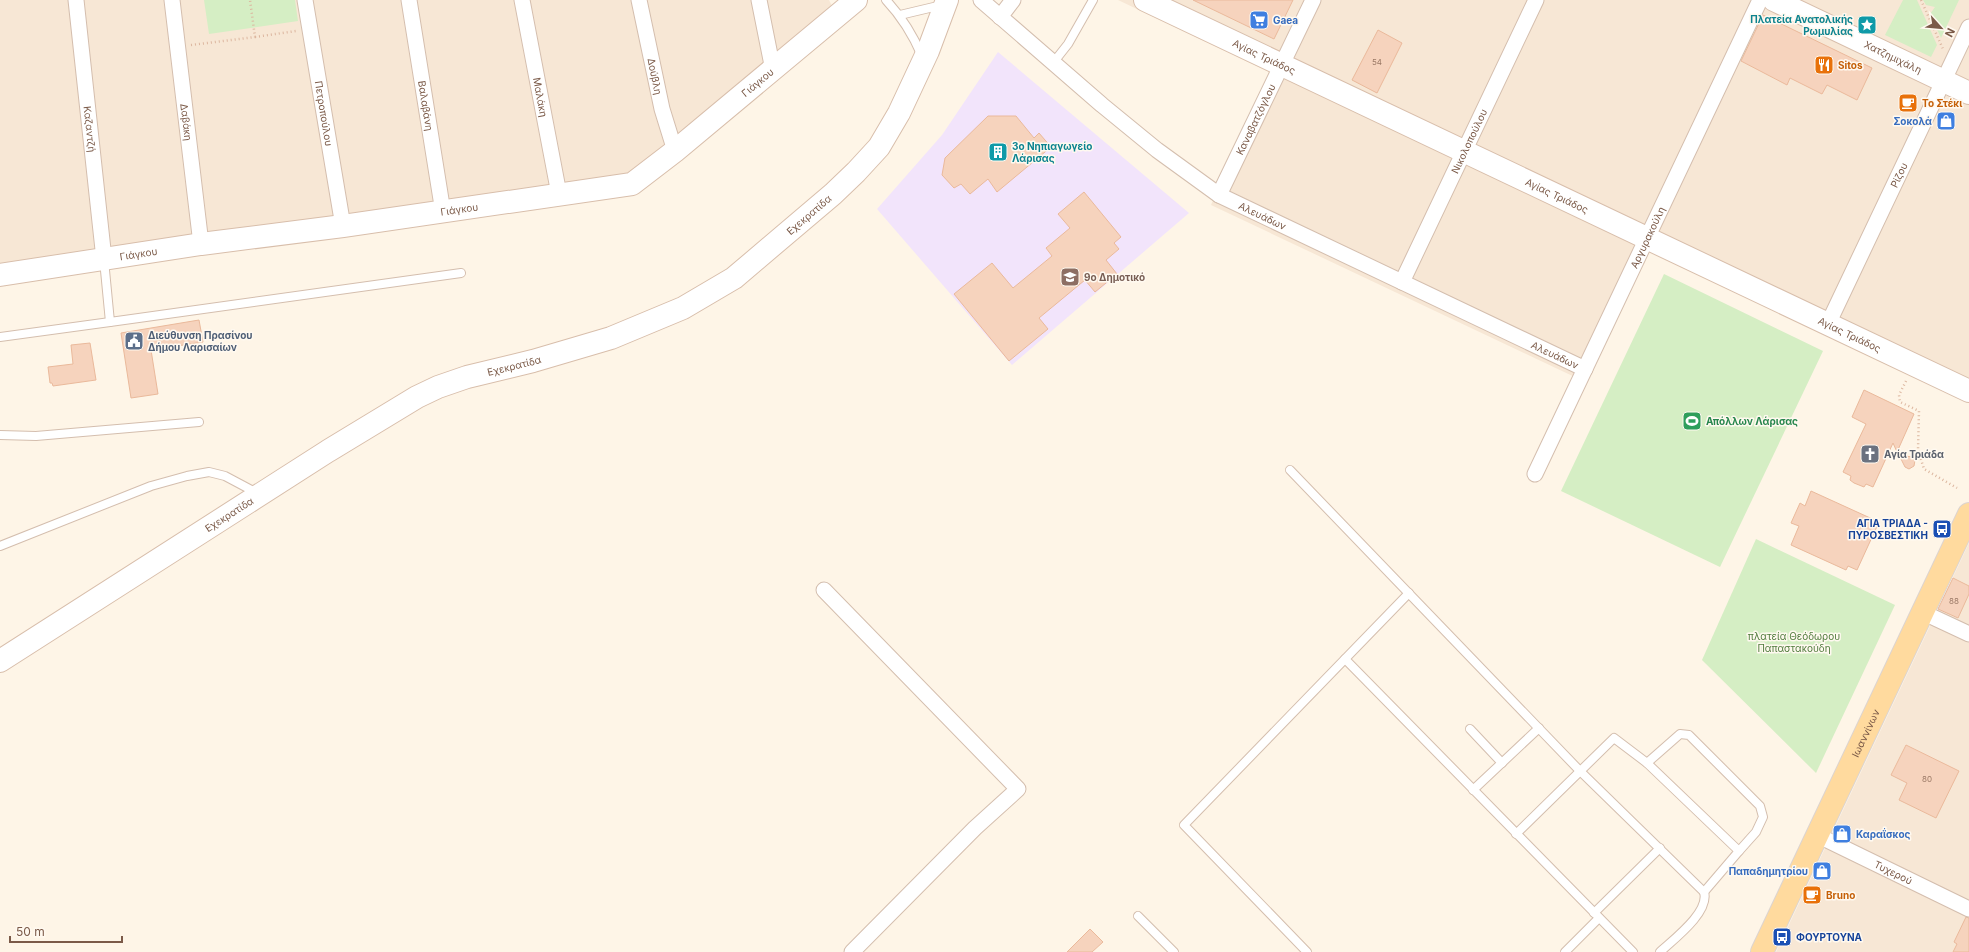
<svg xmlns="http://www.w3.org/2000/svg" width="1969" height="952" viewBox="0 0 1969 952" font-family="Inter,sans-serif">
	<rect width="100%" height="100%" fill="#fef5e7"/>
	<g fill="#f7e7d5">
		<polygon points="0,0 829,0 833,8 628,176 186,239 0,263"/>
		<polygon points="1118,0 1969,0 1969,383 1644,250 1581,380 1211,205 1269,72"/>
		<polygon points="1969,543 1969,952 1776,952 1938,609"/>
	</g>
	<polygon fill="#f2e4fb" points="998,52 1189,213 1012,365 877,209 942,135"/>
	<g fill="#d5eec4">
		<polygon points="204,0 295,0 298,21 209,34"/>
		<polygon points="1903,0 1917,0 1937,45 1931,57 1885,35"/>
		<polygon points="1923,0 1959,0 1941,38 1930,14 1935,7 1926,5"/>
		<polygon points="1664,274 1823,351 1720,567 1561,491"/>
		<polygon points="1756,539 1895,605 1816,773 1702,660"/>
	</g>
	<g fill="#f6d3bd" stroke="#eab99b">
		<polygon points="1193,0 1293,0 1274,39"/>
		<polygon points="1763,15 1872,68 1857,100 1827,85 1822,94 1790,78 1787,85 1741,61"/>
		<polygon points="1378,30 1402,43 1377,93 1352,80"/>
		<polygon points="988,116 1016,116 1034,138 1039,133 1051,147 997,192 988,179 970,194 961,184 954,188 942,175 945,158"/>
		<polygon points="1084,192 1121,237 1114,243 1119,249 1106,260 1117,274 1095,292 1085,280 1039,318 1048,329 1009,361 954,294 992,263 1013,288 1052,256 1046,248 1070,228 1058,214"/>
		<polygon points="199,320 203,342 151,350 158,394 131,398 121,333"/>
		<polygon points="90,343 96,380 53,386 52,383 50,383 48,367 73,364 71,345"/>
		<polygon points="1864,390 1914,414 1897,452 1893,443 1873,487 1866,484 1864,487 1854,483 1850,480 1851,476 1843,472 1866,424 1852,417"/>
		<polygon points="1899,455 1912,457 1915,460 1914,466 1909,469 1905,467"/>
		<polygon points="1811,491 1879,522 1857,570 1848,566 1846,570 1791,545 1799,526 1791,523 1800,503 1805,506"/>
		<polygon points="1953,578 1969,586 1969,594 1958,618 1938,609"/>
		<polygon points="1906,745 1959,771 1936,818 1899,800 1907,783 1891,775"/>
		<polygon points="1966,917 1969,918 1969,952 1953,952 1957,944 1954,942"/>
		<polygon points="1090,929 1103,942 1092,952 1067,952"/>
	</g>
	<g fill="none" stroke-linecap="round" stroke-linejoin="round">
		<g stroke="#d4beae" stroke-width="10">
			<g id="lane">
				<path d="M886 0C902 17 913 35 922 56"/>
				<polyline points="900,15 942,5"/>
				<polyline points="1053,63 1068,44 1093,0"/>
				<polyline points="104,260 110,322 461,273"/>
				<polyline points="0,337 110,322"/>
				<polyline points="0,435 36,436 199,422"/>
				<path d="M1290 470 1580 771 1704 892C1710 912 1674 939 1660 952"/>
				<polyline points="0,546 151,486 187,476 209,472 225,476 257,493"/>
				<polyline points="1345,659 1633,952"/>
				<polyline points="1470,729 1502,763"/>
				<polyline points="1647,763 1680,734 1689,735 1760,806 1763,817 1756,832 1739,851"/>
				<polyline points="1473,790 1539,728"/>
				<polyline points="1516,834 1614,738 1647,763 1739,851 1704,892"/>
				<polyline points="1594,913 1660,848"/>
				<polyline points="1138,916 1174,952"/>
				<polyline points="1307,952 1184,825 1409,593"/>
				<polyline points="1565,952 1599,918"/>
			</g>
		</g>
		<g stroke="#d4beae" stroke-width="17">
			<g id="street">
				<path id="s1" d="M76 0 104 259"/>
				<path id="s2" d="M172 0 201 244"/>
				<path id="s3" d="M305 0 343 226"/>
				<path id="s4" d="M409 0 443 212"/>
				<path id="s5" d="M522 0 559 194"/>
				<path id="s6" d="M639 0 662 109 675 151"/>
				<polyline points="759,0 773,70"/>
				<path id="s7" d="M981 0 1102 105 1157 150 1219 195 1585 369"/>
				<polyline points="1000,17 1013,0"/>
				<path id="s8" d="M1219 195 1313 0"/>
				<path id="s9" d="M1402 282 1536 0"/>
				<path id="s10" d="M1828 324 1969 27"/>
				<path id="s11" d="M1535 474 1760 0"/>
				<polyline points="824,590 1018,789 975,828 852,952"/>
				<polyline points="1922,612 1969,634"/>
				<path id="s12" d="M1817 835 1969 909"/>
			</g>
		</g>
		<g stroke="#d8beab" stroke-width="24">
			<g id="secondary">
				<path id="s13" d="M1145 0 1969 391"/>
				<path id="s14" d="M1774 0 1969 93"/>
				<path id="s15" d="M0 275 201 244 343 226 632 184 675 151 856 0"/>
				<path id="s16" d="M0 661 328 451 417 397 438 387 467 377 533 361 611 338 683 308 734 278 833 194 856 172 879 147 899 113 928 51 947 0"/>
			</g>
		</g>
		<g stroke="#ddd4cf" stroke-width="24">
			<g id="primary">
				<path id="s17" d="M1762 952 1969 514"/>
			</g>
		</g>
		<g stroke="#dcb69f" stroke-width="2.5" stroke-dasharray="1 3" stroke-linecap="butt">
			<polyline points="1921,0 1943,49"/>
			<polyline points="255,37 296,31"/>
			<polyline points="191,45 255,37 250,0"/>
			<polyline points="1906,381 1899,395 1900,402 1919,411 1918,450 1924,469 1957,488"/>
		</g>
		<use href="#lane" stroke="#fff" stroke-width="8"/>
		<use href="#street" stroke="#fff" stroke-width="15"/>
		<use href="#secondary" stroke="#fff" stroke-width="22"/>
		<use href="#primary" stroke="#ffda9e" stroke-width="22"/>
	</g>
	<defs>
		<g id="supermarket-square" transform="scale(1)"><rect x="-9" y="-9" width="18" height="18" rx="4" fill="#3f7fe0" stroke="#fff9f0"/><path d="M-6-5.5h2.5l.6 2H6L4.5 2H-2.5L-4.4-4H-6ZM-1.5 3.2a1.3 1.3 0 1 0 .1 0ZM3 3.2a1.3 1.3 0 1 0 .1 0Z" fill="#fff"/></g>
		<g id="sight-square" transform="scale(1)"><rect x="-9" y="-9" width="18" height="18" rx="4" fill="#0f9aa8" stroke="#fff9f0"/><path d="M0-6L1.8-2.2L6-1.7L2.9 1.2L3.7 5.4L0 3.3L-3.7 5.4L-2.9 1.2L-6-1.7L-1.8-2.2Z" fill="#fff"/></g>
		<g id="restaurant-square" transform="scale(1)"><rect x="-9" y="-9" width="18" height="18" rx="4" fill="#e8710a" stroke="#fff9f0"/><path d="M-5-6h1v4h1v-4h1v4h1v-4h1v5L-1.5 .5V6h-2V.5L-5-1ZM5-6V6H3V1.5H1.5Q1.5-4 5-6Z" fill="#fff"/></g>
		<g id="cafe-square" transform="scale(1)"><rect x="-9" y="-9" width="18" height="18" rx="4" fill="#e8710a" stroke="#fff9f0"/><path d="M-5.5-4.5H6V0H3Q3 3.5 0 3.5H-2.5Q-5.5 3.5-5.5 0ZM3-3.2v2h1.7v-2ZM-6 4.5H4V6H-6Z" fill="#fff"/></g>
		<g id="shop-square" transform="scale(1)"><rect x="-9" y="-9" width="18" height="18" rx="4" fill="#3f7fe0" stroke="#fff9f0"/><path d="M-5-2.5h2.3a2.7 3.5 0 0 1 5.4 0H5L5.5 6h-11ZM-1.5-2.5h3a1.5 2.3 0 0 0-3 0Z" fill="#fff"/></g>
		<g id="building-square" transform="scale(1)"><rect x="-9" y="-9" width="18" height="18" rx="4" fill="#0f9aa8" stroke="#fff9f0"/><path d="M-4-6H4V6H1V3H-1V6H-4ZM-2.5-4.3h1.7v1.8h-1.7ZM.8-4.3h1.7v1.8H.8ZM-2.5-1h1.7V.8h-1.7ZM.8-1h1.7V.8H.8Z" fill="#fff"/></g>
		<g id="school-square" transform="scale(1)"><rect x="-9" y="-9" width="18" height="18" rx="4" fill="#8d6e63" stroke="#fff9f0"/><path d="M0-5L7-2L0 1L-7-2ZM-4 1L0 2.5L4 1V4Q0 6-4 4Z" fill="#fff"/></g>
		<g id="civic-square" transform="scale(1)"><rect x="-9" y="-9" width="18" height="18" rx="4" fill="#5c6f8a" stroke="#fff9f0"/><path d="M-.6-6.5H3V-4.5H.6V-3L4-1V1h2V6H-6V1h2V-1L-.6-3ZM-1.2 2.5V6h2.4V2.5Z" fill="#fff"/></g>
		<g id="stadium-square" transform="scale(1)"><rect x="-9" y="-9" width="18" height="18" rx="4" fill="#2e9e5b" stroke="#fff9f0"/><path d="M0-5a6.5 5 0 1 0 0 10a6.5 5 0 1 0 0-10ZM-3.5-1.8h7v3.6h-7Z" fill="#fff"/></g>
		<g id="church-square" transform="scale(1)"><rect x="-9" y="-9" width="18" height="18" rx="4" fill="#6b7280" stroke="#fff9f0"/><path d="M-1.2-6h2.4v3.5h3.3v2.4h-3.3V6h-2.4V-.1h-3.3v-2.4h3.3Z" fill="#fff"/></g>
		<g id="bus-square" transform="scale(1)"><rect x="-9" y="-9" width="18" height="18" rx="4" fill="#1a4fb4" stroke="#fff9f0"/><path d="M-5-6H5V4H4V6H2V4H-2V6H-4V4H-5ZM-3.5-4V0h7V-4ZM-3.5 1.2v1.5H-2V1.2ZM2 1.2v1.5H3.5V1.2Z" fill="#fff"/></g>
	</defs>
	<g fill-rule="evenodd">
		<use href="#supermarket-square" x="1259" y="20"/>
		<use href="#sight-square" x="1867" y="25"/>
		<use href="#restaurant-square" x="1824" y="65"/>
		<use href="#cafe-square" x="1908" y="103"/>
		<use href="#shop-square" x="1946" y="121"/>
		<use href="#building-square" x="998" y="152"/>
		<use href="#school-square" x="1070" y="277"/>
		<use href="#civic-square" x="134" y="341"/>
		<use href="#stadium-square" x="1692" y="421"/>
		<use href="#church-square" x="1870" y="454"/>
		<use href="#bus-square" x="1942" y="529"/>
		<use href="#shop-square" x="1842" y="834"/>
		<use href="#shop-square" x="1822" y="871"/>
		<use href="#cafe-square" x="1812" y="895"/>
		<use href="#bus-square" x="1782" y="937"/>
	</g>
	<g text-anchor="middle" stroke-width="3" stroke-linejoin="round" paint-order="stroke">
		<g font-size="8" fill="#9a7865">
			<text x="1377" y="65">54</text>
			<text x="1954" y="604">88</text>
			<text x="1927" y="782">80</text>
		</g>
		<g font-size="10" font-weight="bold" fill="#0d838f" stroke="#fff9f0" text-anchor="end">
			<text x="1853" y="23">Πλατεία Ανατολικής<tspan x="1853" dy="12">Ρωμυλίας</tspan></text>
			<text x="1012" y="150" text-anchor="start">3o Νηπιαγωγείο<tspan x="1012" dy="12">Λάρισας</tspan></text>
		</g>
		<g font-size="10" font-weight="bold" fill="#366cbe" stroke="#fff9f0" text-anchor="start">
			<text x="1273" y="24">Gaea</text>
			<text x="1932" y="125" text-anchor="end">Σοκολά</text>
			<text x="1856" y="838">Καραΐσκος</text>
			<text x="1808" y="875" text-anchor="end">Παπαδημητρίου</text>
		</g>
		<g font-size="10" fill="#7b5a48" stroke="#fff9f0">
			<text dy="4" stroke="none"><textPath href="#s13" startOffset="132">Αγίας Τριάδος</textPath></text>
			<text dy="4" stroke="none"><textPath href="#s14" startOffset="132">Χατζημιχάλη</textPath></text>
			<text dy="4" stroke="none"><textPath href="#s6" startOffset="78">Δούβλη</textPath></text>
			<text dy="4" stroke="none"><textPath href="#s15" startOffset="800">Γιάγκου</textPath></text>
			<text dy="4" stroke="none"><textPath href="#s5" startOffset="99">Μαλάκη</textPath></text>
			<text dy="4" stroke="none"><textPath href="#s4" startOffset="107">Βαλαβάνη</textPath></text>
			<text dy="4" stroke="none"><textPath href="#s3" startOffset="115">Πετροπούλου</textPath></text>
			<text dy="4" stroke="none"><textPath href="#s8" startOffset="84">Καναβατζόγλου</textPath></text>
			<text dy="4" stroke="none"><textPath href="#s2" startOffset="123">Δαβάκη</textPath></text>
			<text dy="4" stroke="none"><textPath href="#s1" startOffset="130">Καζαντζή</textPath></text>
			<text dy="4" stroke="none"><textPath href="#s9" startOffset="156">Νικολοπούλου</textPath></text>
			<text dy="4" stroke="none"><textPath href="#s10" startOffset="165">Ρίζου</textPath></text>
			<text dy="4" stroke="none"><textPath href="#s13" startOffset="456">Αγίας Τριάδος</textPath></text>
			<text dy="4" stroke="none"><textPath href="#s15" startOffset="464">Γιάγκου</textPath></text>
			<text dy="4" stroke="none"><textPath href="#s16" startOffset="932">Εχεκρατίδα</textPath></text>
			<text dy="4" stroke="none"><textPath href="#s7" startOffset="356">Αλευάδων</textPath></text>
			<text dy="4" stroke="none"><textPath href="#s11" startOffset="262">Αργυρακούλη</textPath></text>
			<text dy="4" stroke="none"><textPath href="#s15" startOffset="140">Γιάγκου</textPath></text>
			<text dy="4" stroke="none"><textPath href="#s13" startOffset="780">Αγίας Τριάδος</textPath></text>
			<text dy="4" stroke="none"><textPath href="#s7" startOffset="680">Αλευάδων</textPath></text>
			<text dy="4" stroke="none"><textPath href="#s16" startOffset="596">Εχεκρατίδα</textPath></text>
			<text dy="4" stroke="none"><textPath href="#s16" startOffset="272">Εχεκρατίδα</textPath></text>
			<text dy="4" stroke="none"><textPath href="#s17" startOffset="242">Ιωαννίνων</textPath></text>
			<text dy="4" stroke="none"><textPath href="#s12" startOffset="85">Τυχερού</textPath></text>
		</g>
		<g font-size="10" font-weight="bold" fill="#c56008" stroke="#fff9f0" text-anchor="start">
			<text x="1838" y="69">Sitos</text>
			<text x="1922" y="107">Το Στέκι</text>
			<text x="1826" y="899">Bruno</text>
		</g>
		<g font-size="10" font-weight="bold" fill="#785e54" stroke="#fff9f0" text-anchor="start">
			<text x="1084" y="281">9ο Δημοτικό</text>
		</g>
		<g font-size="10" font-weight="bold" fill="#4e5e75" stroke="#fff9f0" text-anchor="start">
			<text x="148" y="339">Διεύθυνση Πρασίνου<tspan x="148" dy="12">Δήμου Λαρισαίων</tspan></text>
		</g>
		<g font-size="10" font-weight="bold" fill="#27864d" stroke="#fff9f0" text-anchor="start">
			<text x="1706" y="425">Απόλλων Λάρισας</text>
		</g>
		<g font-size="10" font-weight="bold" fill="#5b616d" stroke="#fff9f0" text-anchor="start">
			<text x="1884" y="458">Αγία Τριάδα</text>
		</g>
		<g font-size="10" font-weight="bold" fill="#164399" stroke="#fff9f0" text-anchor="end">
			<text x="1928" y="527">ΑΓΙΑ ΤΡΙΑΔΑ -<tspan x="1928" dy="12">ΠΥΡΟΣΒΕΣΤΙΚΗ</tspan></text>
			<text x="1796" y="941" text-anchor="start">ΦΟΥΡΤΟΥΝΑ</text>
		</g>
		<g font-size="10" fill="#507b3c" stroke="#fff9f0">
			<text x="1794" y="640">πλατεία Θεόδωρου<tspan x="1794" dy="12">Παπαστακούδη</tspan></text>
		</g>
	</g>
	<g transform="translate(1941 28) rotate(117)" stroke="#fff9f0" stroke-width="3" paint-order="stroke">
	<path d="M0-3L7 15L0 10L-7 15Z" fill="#7b5a48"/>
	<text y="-6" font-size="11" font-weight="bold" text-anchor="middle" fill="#7b5a48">N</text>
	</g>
	<path d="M10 936v6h112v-6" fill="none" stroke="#7b5a48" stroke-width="2"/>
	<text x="16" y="936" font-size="12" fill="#7b5a48" stroke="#fff9f0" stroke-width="3" paint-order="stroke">50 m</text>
</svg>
